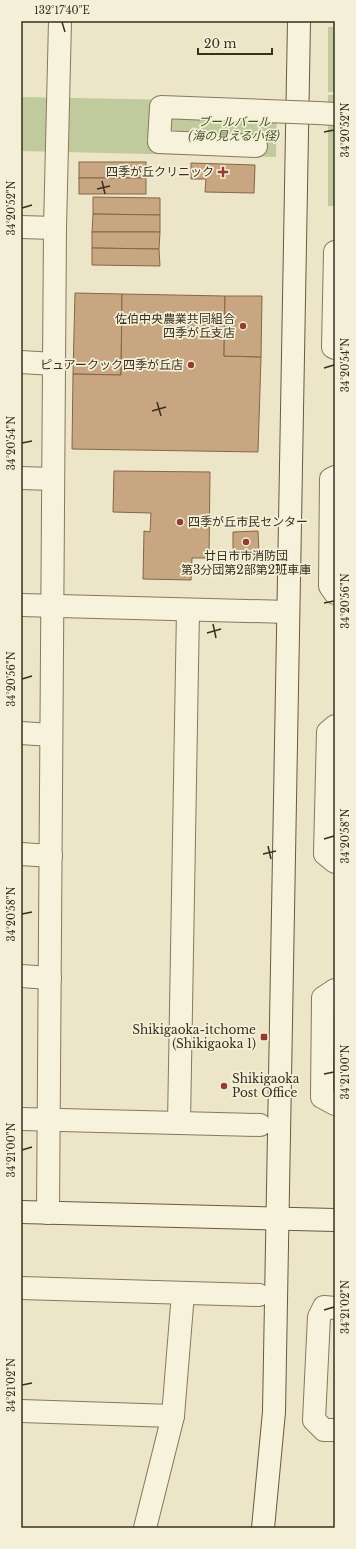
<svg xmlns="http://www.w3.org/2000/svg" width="356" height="1549" viewBox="0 0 356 1549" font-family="'Libre Baskerville','Noto Sans JP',serif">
	<rect width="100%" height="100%" fill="#ece5c8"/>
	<g fill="#c0ca9d">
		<rect x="328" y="27" width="7" height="65"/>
		<rect x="328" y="95" width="7" height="111"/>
		<polygon points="21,97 277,102 276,157 21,151"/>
	</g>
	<g fill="#c8a681" stroke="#856645">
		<rect x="79" y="162" width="67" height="16"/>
		<polygon points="191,163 255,165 254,193 205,192 206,179 191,179"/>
		<rect x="79" y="178" width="67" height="16"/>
		<polygon points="93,197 160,198 160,215 93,214"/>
		<polygon points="93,214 160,215 160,232 92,232"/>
		<polygon points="92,232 160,232 159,249 92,248"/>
		<polygon points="92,248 159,249 160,266 92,265"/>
		<polygon points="75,293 122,294 121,375 73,374"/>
		<polygon points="122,294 225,296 224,356 261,357 258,452 72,449 73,374 121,375"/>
		<polygon points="225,296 262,296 261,357 224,356"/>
		<polygon points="114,471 210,472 209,558 192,558 191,580 143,579 144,531 150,532 151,513 113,512"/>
		<polygon points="258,531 259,553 233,554 233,532"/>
	</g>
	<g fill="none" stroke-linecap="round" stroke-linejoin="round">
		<g stroke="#87785e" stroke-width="24">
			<g id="street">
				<polyline points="318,113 335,114"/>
				<polyline points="256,146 159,142 161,107 266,111"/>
				<polyline points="21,227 55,228"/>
				<polyline points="335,252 333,347 335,348"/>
				<polyline points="21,362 54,364"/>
				<polyline points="335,477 331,479 330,586 335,593"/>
				<polyline points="21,478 53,479"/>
				<polyline points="21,605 288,612"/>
				<polyline points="335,726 328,732 325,854 335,862"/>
				<polyline points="21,733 51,735"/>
				<polyline points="21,854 51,856"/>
				<polyline points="21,976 50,978"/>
				<polyline points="335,990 323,998 322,1097 335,1104"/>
				<polyline points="21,1119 179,1123 188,610"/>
				<polyline points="179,1123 260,1125"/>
				<polyline points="48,1213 55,228 60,21"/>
				<polyline points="21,1288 259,1295"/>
				<polyline points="335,1308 324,1307 319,1317 314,1420 324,1430 335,1430"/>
				<polyline points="21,1411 173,1416"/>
				<polyline points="145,1528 173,1416 183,1293"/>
			</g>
		</g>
		<g stroke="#695a41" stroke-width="24">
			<g id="secondary">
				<polyline points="21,1212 335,1220"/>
				<polyline points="263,1528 274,1412 299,21"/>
			</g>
		</g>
		<use href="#street" stroke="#f7f2db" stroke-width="22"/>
		<use href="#secondary" stroke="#f7f2db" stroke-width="22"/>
		<g stroke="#87785e" stroke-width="24" stroke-linecap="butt">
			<polyline id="street-bridge" points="266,111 318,113"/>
		</g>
		<use href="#street-bridge" stroke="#f7f2db" stroke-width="22"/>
	</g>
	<path fill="none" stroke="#392f21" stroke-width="1.5" d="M62 22 65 32M324 132 334 130M102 181 105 194M97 189 110 186M22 208 32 205M324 368 334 365M157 402 161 416M152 411 166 407M22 443 32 441M324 603 334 601M213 624 216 638M207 633 221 629M22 679 32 676M324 839 334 836M268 846 271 859M263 854 276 851M22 914 32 912M324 1074 334 1072M22 1150 32 1147M324 1310 334 1307M22 1385 32 1383"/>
	<g fill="#933c32" stroke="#f4efd7" stroke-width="1.5">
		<path d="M221 166h4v4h4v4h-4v4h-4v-4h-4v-4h4z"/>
		<circle cx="243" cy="326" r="4"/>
		<circle cx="191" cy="365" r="4"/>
		<circle cx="180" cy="522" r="4"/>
		<circle cx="246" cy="542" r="4"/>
		<rect x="260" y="1033" width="8" height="8" rx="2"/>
		<circle cx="224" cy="1086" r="4"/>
	</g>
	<g text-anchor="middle" stroke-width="3.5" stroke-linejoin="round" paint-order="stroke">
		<g font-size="12" font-style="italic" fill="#445429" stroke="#f4efd7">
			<text x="234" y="126">ブールバール<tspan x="234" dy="14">(海の見える小径)</tspan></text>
		</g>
		<g font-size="12" fill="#392f21" stroke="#f4efd7" text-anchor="end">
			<text x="214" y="176">四季が丘クリニック</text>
			<text x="235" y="323">佐伯中央農業共同組合<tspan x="235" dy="14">四季が丘支店</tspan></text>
			<text x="183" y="369">ピュアークック四季が丘店</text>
			<text x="188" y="526" text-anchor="start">四季が丘市民センター</text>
			<text x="246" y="560" text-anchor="middle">廿日市市消防団<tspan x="246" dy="14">第3分団第2部第2班車庫</tspan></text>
			<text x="256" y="1034">Shikigaoka-itchome<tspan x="256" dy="14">(Shikigaoka 1)</tspan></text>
			<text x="232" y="1083" text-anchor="start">Shikigaoka<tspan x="232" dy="14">Post Office</tspan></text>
		</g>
	</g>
	<rect width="356" height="1549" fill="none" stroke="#f4efd7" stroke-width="44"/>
	<path d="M198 48v6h74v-6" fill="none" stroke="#392f21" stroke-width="2"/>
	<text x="204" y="48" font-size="12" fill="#392f21" stroke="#f4efd7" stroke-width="3" paint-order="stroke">20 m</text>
	<rect x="22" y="22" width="312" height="1505" fill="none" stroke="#392f21" stroke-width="1.5"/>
	<g font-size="10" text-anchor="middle" fill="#392f21">
		<text x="62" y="14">132°17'40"E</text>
		<text transform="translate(345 130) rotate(-90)" y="4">34°20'52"N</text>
		<text transform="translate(11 208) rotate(-90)" y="4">34°20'52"N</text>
		<text transform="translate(345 365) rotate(-90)" y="4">34°20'54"N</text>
		<text transform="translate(11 443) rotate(-90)" y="4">34°20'54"N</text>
		<text transform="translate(345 601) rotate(-90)" y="4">34°20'56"N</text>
		<text transform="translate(11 679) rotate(-90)" y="4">34°20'56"N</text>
		<text transform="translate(345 836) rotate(-90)" y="4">34°20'58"N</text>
		<text transform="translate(11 914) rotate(-90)" y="4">34°20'58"N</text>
		<text transform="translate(345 1072) rotate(-90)" y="4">34°21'00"N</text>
		<text transform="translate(11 1150) rotate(-90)" y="4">34°21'00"N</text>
		<text transform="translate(345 1307) rotate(-90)" y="4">34°21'02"N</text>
		<text transform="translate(11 1385) rotate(-90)" y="4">34°21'02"N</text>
	</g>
</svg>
